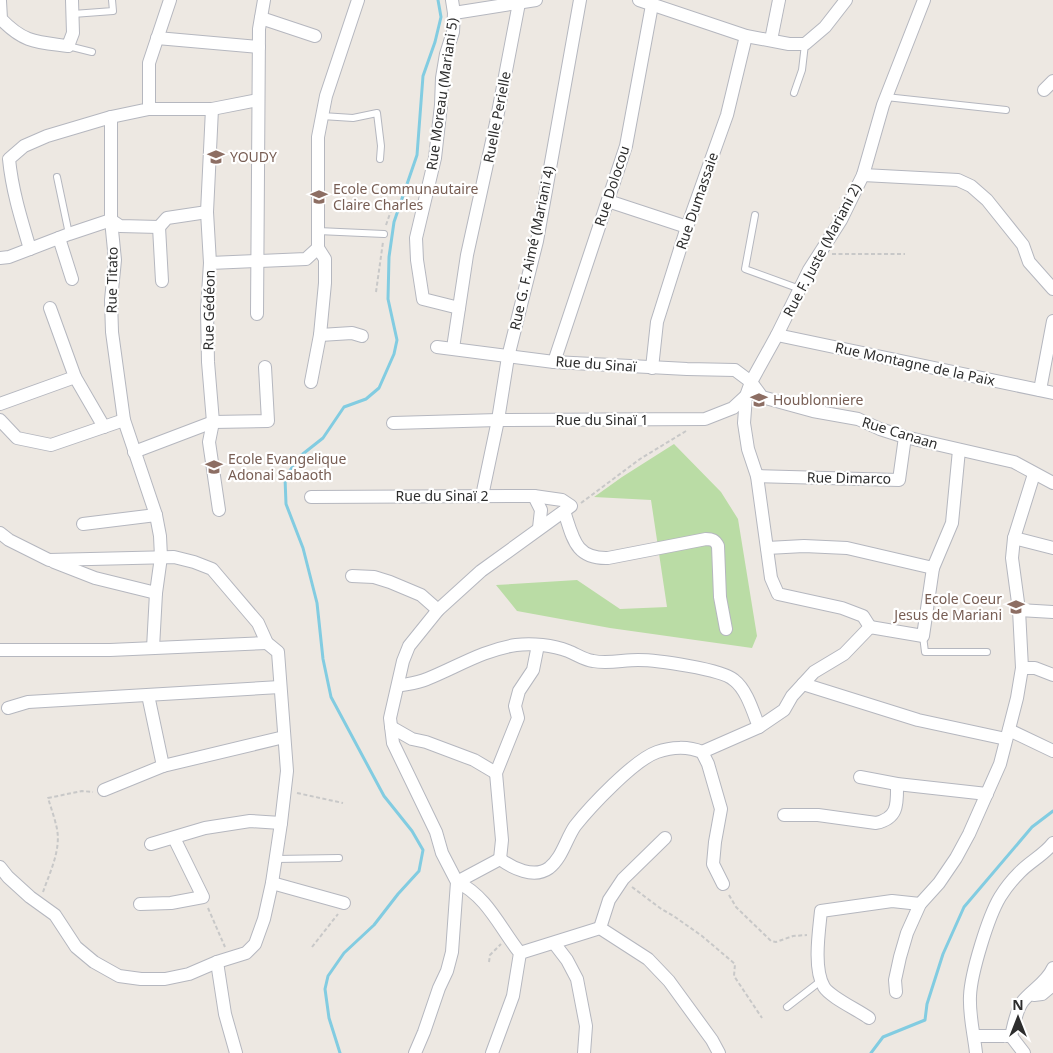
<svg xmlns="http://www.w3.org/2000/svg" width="1053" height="1053" viewBox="0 0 1053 1053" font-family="'Noto Sans',sans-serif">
	<rect width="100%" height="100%" fill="#ede8e2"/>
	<polygon fill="#badca5" points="674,444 721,492 738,519 757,636 752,648 610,628 517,611 496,585 577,580 620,609 667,607 651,500 594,497 622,477"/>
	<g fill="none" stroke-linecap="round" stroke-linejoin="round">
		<g stroke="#82cce1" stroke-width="3">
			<polyline points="340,1053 329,1018 325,989 328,976 344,953 374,925 398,894 419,871 423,850 412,831 384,796 331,697 323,659 317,603 303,548 286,504 285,478 299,457 323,438 344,407 366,399 379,388 394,354 397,340 388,299 389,257 394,222 417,155 423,76 435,42 441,17 438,0"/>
			<polyline points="871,1053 883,1037 925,1020 927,1004 943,954 964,907 1032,827 1053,811"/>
		</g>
		<g stroke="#b5b7bf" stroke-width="8">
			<g id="service">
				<polyline points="73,14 113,11 112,0"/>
				<polyline points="68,46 92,52"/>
				<polyline points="794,93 802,70 805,44"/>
				<polyline points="886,97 1006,110"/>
				<polyline points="322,116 353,118 377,113 381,146 380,159"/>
				<polyline points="57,177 69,234"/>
				<polyline points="755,215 745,269 800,289"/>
				<polyline points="318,231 384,234"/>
				<polyline points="923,636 925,652 987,652"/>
				<polyline points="276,859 339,858"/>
				<polyline points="787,1007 822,980"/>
			</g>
		</g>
		<g stroke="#b5b7bf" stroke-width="14">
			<g id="minor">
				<polyline points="452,0 454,13 453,32 446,54 442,78 441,105 435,158 416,238 417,260 423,299 459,308"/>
				<polyline points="639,0 746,36 789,44 805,44 825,27 846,0"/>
				<path d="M0 1 1 19C24 43 37 42 68 46L73 33 72 0"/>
				<polyline points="454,13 536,0"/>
				<polyline points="261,18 315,36"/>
				<polyline points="157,38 259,47"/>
				<polyline points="771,40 779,0"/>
				<polyline points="1044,90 1053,81"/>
				<polyline points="149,109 212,109 258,100"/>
				<polyline points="212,109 207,212 210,263 207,310 208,362 213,422 209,442 219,510"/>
				<polyline points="863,175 958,180 971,186 987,200 1023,245 1029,262 1053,289"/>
				<polyline points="608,201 687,227"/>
				<polyline points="159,227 162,281"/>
				<polyline points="59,238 72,279"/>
				<path d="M30 249C21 219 12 190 9 159L24 146 47 136 111 117"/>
				<polyline points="0,258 9,257 69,234 111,220 120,226 159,227 167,218 207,212"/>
				<polyline points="210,263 306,259 318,248"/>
				<polyline points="257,314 259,29 264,0"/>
				<polyline points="320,335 352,333 362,336"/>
				<polyline points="777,335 1053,393"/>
				<polyline points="437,347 554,362 687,369 735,370 751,382 762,397 813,411 858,419 880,429 905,437 1014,462 1053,483"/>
				<polyline points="453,348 467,255 496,123 519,3"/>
				<polyline points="554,362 626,146 652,5"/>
				<polyline points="652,368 657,322 687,227 727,115 746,36"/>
				<polyline points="75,377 104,427"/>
				<polyline points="311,382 320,335 325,283 325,259 318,248 318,137 326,96 358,0"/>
				<polyline points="1040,390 1053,321"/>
				<polyline points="0,404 75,377 50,308"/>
				<polyline points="0,420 17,438 51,445 124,420"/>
				<polyline points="393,423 498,420 705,419 733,408 746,396"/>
				<polyline points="134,452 213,422 268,421 265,367"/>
				<polyline points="757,476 899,480 905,437"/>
				<polyline points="482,496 498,420 508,357 537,241 580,0"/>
				<polyline points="534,496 541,510 539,528"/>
				<polyline points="311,497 534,496 562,500 571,506 481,571 438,610 409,646 403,661 390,718 393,743 436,832 442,853 457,882 452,952 447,971 439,988 424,1032 415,1053"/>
				<path d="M564 511C573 538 575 559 608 558L706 539C712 539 715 540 718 546L720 597 726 629"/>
				<polyline points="83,524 156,515"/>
				<polyline points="0,533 9,540 49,560 174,557 194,562 212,569 258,623 267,643 278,652 287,771 281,823 272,883 264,919 255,944 246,953 217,962 189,974 165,979 141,979 119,976 94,962 76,947 55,915 30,897 8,877 0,867"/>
				<polyline points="1014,538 1053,548"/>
				<polyline points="767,548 804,546 847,548 933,568 952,523 959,450"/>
				<polyline points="54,562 95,578 156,593"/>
				<polyline points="352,576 374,577 390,582 421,595 438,610"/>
				<polyline points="1019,610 1053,612"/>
				<polyline points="870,627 863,616 842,608 778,594 771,578 757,476 748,449 744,423 746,396 751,382 777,335 809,270 841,220 863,175 883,105 924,0"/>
				<polyline points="153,648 156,593 161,557 160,536 156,515 124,420 112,332 111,300 115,260 111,220 111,117 149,109 149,63 170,0"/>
				<polyline points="0,650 110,650 267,643"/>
				<polyline points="1022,668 1035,668 1053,675"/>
				<polyline points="803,684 918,720 1006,739"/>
				<path d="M398 686C407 684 418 683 427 679 457 667 483 650 516 645 532 643 553 645 568 651 576 654 584 660 593 661 608 664 623 660 638 660 656 660 722 669 734 680 747 690 753 712 759 727"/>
				<polyline points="8,708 28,702 280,687"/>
				<polyline points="391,727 412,739 426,742 474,760 496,773"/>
				<polyline points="1009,730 1053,751"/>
				<polyline points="702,752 759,727 784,710 792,696 814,672 844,654 870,627 923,636 933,568"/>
				<polyline points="163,766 284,737"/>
				<polyline points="860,777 897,784 987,794"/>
				<polyline points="104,790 163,766 148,695"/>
				<path d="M784 815H818L876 823C899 818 897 803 897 784"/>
				<polyline points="151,844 205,828 250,821 281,823"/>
				<path d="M500 859C512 868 534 879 549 868 562 858 566 839 575 826 590 807 634 760 657 752 671 747 688 746 702 752L708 764 721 809 715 842 713 864 723 884"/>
				<polyline points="500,859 502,840 496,773 518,718 515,706 519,691 533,670 538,645"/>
				<path d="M457 882C487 896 500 928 520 953L513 996 492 1053"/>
				<polyline points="457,882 500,859"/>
				<polyline points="272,883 344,903"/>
				<polyline points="140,904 171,903 203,897 174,838"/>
				<polyline points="600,928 609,900 623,879 665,838"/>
				<polyline points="554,943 567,960 577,979 586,1026 584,1053"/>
				<polyline points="520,953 600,928 648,959 669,981 712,1040 719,1053"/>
				<polyline points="217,962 225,1014 236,1053"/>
				<polyline points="896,992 895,980 900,957 907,933 920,904 939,883 956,858 969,834 1000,764 1017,698 1022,668 1019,610 1012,558 1014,538 1034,474"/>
				<polyline points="1034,995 1042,994 1053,985"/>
				<path d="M869 1018C858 1010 830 997 824 987 813 969 819 931 821 911L892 901 920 904"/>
				<path d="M975 1036H1011C1014 1025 1016 1010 1023 1001 1032 990 1047 982 1053 968"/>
				<polyline points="1011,1036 1024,1053"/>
				<path d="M976 1053C974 1034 969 1016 970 996 971 973 988 917 1000 897 1005 889 1012 880 1019 873 1029 862 1044 855 1053 843"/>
			</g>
		</g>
		<g stroke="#c8c8c8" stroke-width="2" stroke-dasharray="4 2.5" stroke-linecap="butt">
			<polyline points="386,225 393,205"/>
			<polyline points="832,254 905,254"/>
			<polyline points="376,292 383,242"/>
			<polyline points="581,503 640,459 686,431"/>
			<polyline points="297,793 343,803"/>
			<polyline points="632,887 660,908 675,917 702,936 735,964 734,976 762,1018"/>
			<path d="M43 892C50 872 61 850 57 829 55 819 51 808 48 798L82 791 93 792"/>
			<polyline points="729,895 736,907 771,941 776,942 793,936 807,935"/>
			<polyline points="208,908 225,947"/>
			<polyline points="312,947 338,914"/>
			<polyline points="489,962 490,955 501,944"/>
		</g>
		<use href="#service" stroke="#fff" stroke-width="6"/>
		<use href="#minor" stroke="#fff" stroke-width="12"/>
	</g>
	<defs>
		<g id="school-bare" transform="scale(1.35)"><path d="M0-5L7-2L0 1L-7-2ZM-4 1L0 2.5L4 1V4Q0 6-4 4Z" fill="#8d6e63" stroke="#fff" stroke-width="2.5" paint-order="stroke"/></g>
	</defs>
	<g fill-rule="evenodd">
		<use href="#school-bare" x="216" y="157"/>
		<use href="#school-bare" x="319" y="197"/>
		<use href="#school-bare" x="759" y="400"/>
		<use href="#school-bare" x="214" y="467"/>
		<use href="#school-bare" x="1016" y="607"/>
	</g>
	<g text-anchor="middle" stroke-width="4.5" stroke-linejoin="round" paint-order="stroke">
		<g font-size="14" fill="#2d2d2d" stroke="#fff">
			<text transform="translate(442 94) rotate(-82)" y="5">Rue Moreau (Mariani 5)</text>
			<text transform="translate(497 117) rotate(-79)" y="5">Ruelle Perielle</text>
			<text transform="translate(612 186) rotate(-72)" y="5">Rue Dolocou</text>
			<text transform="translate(697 201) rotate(-71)" y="5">Rue Dumassaie</text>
			<text transform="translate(532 248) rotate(-78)" y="5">Rue G. F. Aimé (Mariani 4)</text>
			<text transform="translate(822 250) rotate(-62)" y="5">Rue F. Juste (Mariani 2)</text>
			<text transform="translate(112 280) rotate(-89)" y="5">Rue Titato</text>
			<text transform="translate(209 310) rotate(-89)" y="5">Rue Gédéon</text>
			<text transform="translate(596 364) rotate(4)" y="5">Rue du Sinaï</text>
			<text transform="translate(915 364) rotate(12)" y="5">Rue Montagne de la Paix</text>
			<text x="602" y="425">Rue du Sinaï 1</text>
			<text transform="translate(900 433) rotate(17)" y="5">Rue Canaan</text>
			<text transform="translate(849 478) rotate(1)" y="5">Rue Dimarco</text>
			<text x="442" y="501">Rue du Sinaï 2</text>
		</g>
		<g font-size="14" fill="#785e54" stroke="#fff" text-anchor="start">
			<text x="230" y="162">YOUDY</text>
			<text x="333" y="194">Ecole Communautaire<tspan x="333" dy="16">Claire Charles</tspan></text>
			<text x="773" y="405">Houblonniere</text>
			<text x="228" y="464">Ecole Evangelique<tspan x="228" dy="16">Adonai Sabaoth</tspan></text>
			<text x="1002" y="604" text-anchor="end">Ecole Coeur<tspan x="1002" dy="16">Jesus de Mariani</tspan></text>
		</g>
	</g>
	<g transform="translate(1018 1018)" stroke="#ffffff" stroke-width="4" paint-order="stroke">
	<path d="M0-4L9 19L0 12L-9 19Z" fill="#2d2d2d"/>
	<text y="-8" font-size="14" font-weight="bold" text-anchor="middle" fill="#2d2d2d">N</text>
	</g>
</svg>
